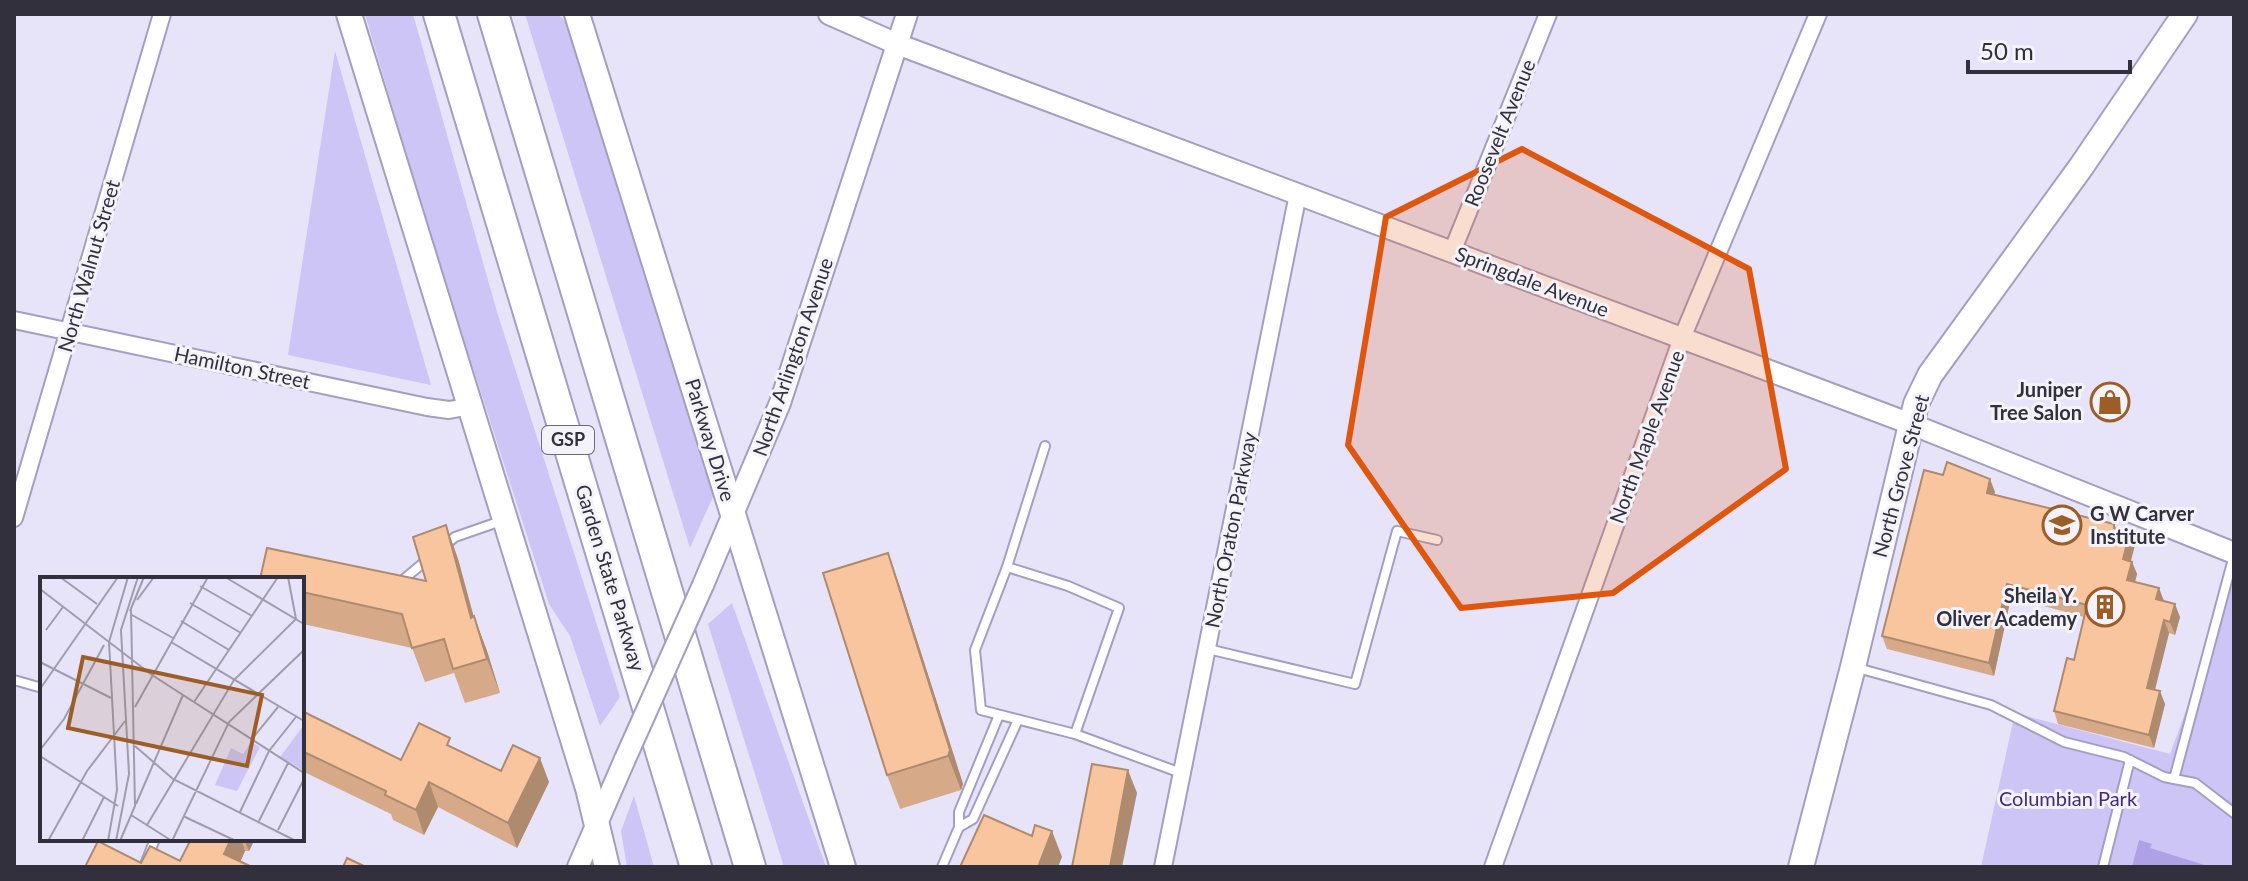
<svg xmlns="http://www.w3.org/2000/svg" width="2248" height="881" viewBox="0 0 2248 881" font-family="Lato,sans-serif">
	<rect width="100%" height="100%" fill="#e7e4f9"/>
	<g fill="#cdc5f5">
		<polygon points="365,14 413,14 497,312 620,697 600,726 570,636 549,604 428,228"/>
		<polygon points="525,14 558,14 566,22 716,490 690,548"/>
		<polygon points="335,51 431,385 288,355"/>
		<polygon points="2234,580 2234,867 1981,867 2015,713 2170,754"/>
		<polygon points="732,603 826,867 784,867 708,624"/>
		<polygon points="634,796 654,867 627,867 621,831"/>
	</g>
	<polygon fill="#aea1e5" points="2139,840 2152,844 2150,848 2211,867 2132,867"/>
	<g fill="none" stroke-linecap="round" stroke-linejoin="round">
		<g stroke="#a49ec0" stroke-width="12">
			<g id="service">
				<polyline points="1045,446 1007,567 975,650 981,710 1075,734 1181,773"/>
				<polyline points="444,546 455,537 501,521"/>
				<polyline points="1007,567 1068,586 1119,608 1075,734"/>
				<polyline points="398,584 428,559"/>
				<polyline points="1208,649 1355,684 1397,531 1437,540"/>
				<polyline points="1854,667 1991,705 2064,742 2124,757 2164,777 2195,783 2234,813"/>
				<polyline points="14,680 42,688"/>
				<polyline points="999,715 959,812 959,827 973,819 1018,720"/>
				<polyline points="2174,779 2234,555"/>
				<polyline points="144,867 155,839"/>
				<polyline points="942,867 959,827"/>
				<polyline points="2103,867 2130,760"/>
			</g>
		</g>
		<g stroke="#a49ec0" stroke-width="20">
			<g id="minor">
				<polyline points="1452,252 1548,14"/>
				<polyline points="14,320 427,407 449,410 471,406"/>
				<polyline points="14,518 162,14"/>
				<polyline points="1163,867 1298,194"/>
				<polyline points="1493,867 1682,338 1818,14"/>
			</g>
		</g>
		<g stroke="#a49ec0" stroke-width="24">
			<g id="tertiary">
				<polyline points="829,14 897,44 1911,424 2234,553"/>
				<polyline points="703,585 780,403 907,14"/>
				<polyline points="578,867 625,759"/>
			</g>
		</g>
		<g stroke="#a49ec0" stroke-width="28">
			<g id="secondary">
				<polyline points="349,14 588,788 607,867"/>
				<polyline points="577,14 843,867"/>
				<polyline points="1801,867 1853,667 1916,404 1930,375 2081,167 2185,14"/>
			</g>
		</g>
		<g stroke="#a49ec0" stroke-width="34">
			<g id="motorway">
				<polyline points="439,14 696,867"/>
				<polyline points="493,14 750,867"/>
			</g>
		</g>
		<use href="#service" stroke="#fff" stroke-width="8"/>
		<use href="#minor" stroke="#fff" stroke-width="16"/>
		<use href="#tertiary" stroke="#fff" stroke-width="20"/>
		<use href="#secondary" stroke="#fff" stroke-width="24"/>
		<use href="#motorway" stroke="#fff" stroke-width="30"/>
		<g stroke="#a49ec0" stroke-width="24" stroke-linecap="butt">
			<polyline id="tertiary-bridge" points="625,759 703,585"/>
		</g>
		<use href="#tertiary-bridge" stroke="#fff" stroke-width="20"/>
	</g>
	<g fill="#d6a989">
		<polygon points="1995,492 1994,494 2115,528 2135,545 2130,561 2132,562 2137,574 2135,582 2164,601 2180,617 2175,635 2169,633 2155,690 2165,704 2154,748 2058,724 2054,711 2074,660 2084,617 2011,597 1994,676 1887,649 1882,636"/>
		<polygon points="446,525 458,559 474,617 487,651 500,693 465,703 454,673 425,682 412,648 303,624 302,626 302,579 426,581"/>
		<polygon points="888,553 900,587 963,784 961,790 900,809 887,775"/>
		<polygon points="302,709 303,711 401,760 454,748 501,771 549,782 517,848 438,807 424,835 393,820 391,814 302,771"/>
		<polygon points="191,839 255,839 249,851 245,851 240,862 141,863 180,861"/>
	</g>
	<g fill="#ae8a6f">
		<polygon points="1990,479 1995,492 1992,506 1987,493"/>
		<polygon points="446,525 458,559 483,652 471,618"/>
		<polygon points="2130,532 2135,545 2128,572 2123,559"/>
		<polygon points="888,553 900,587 963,784 961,790 948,756"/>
		<polygon points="2132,562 2137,574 2132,593 2127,580"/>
		<polygon points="2007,584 2011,597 1994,676 1989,663"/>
		<polygon points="2159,588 2164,601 2156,599"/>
		<polygon points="2175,604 2180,617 2175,635 2170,622"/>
		<polygon points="474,616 487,651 500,693 487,659"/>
		<polygon points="2164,620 2169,633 2152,701 2147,688"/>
		<polygon points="2160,691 2165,704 2154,748 2149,735"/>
		<polygon points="540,758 549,782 517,848 508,823"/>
		<polygon points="1128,770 1137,793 1122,867 1110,867"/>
		<polygon points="429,782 438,807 424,835 416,810"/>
		<polygon points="1052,831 1062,857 1058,867 1038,867"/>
		<polygon points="231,839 241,839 245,851 238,867 224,854"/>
		<polygon points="244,839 255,839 249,851"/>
	</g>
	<g fill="#f9c59f" stroke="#ae8a6f" stroke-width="2">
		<polygon points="1947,462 1990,479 1987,493 2114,524 2114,528 2130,532 2123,559 2132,562 2127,580 2159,588 2156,599 2175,604 2170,622 2164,620 2147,688 2160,691 2149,735 2054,711 2067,658 2074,660 2087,605 2007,584 1989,663 1882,636 1924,470 1943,475"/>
		<polygon points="446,525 471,618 474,616 487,659 453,669 444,639 412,648 402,614 302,592 302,579 260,579 267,548 426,581 413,537"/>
		<polygon points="888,553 950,750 948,756 887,775 823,573"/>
		<polygon points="302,711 401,760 419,723 450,738 447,745 501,771 513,745 540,758 508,823 429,782 416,810 385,795 386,791 302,751"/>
		<polygon points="1092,764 1128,770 1110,867 1072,867"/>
		<polygon points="984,815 1032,836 1035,825 1052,831 1038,867 960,867"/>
		<polygon points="191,839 231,839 224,854 252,867 85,867 98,841 141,863 150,846 180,861"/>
		<polygon points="347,858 366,867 343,867"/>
	</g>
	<path fill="#df570e" fill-opacity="0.2" stroke="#df570e" stroke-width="6" stroke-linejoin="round" d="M1522 149 1749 269 1786 469 1613 593 1461 608 1348 445 1386 217Z"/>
	<defs>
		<g id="shop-ring" transform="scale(2)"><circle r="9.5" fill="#f4f3fa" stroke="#9d5d27" stroke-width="1.5"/><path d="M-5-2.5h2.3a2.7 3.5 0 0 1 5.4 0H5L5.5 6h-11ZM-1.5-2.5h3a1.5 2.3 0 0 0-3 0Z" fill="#9d5d27"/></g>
		<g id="school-ring" transform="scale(2)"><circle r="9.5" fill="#f4f3fa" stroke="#9d5d27" stroke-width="1.5"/><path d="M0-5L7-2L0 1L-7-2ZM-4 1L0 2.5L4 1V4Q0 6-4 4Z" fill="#9d5d27"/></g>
		<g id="building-ring" transform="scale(2)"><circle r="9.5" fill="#f4f3fa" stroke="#9d5d27" stroke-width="1.5"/><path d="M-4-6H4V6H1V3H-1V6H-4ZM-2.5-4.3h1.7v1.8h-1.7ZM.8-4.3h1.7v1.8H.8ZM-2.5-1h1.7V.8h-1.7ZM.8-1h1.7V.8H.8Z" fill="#9d5d27"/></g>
	</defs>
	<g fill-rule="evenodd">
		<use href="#shop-ring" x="2110" y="402"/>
		<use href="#school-ring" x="2062" y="525"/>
		<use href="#building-ring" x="2105" y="607"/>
	</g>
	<g text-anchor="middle" stroke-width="6" stroke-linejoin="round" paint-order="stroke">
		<rect fill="#f4f3fa" stroke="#6c6a76" stroke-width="2" x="542" y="426" width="52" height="28" rx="6"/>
		<g font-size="18" font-weight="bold" fill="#32303d">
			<text x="568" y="446">GSP</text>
		</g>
		<g font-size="20" fill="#32303d" stroke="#f4f3fa">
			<text transform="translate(1500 133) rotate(-68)" y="7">Roosevelt Avenue</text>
			<text transform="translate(89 266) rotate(-74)" y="7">North Walnut Street</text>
			<text transform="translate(1532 282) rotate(21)" y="7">Springdale Avenue</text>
			<text transform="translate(793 357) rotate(-71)" y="7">North Arlington Avenue</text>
			<text transform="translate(242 368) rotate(12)" y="7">Hamilton Street</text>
			<text transform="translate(1647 437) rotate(-70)" y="7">North Maple Avenue</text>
			<text transform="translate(710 440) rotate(73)" y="7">Parkway Drive</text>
			<text transform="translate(1901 476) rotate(-75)" y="7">North Grove Street</text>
			<text transform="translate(1231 530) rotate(-79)" y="7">North Oraton Parkway</text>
			<text transform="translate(610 578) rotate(73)" y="7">Garden State Parkway</text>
		</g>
		<g font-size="20" font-weight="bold" fill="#32303d" stroke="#f4f3fa" text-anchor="end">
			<text x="2082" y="397">Juniper<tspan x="2082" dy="23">Tree Salon</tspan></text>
			<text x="2090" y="521" text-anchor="start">G W Carver<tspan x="2090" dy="23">Institute</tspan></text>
			<text x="2077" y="603">Sheila Y.<tspan x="2077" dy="23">Oliver Academy</tspan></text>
		</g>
		<g font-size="20" fill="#432b7a" stroke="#f4f3fa">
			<text x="2068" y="806">Columbian Park</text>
		</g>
	</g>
	<g transform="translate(40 577)">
		<rect width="264" height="264" fill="#e7e4f9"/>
		<path d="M264 148V194L240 180ZM211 165 220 170 197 214 175 208 191 171 203 177Z" fill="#cdc5f5"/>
		<path fill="none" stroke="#9f9cae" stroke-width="2" d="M20 0 57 27M185 0 264 47M160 9 212 39M0 12 112 98 264 196M97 23 114 0M150 26 201 56M90 34 104 0M92 38 133 61M141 44 189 73M6 53 23 30M131 65 264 144M0 85 71 121M0 112 78 0M154 125 238 0M95 130 168 0M212 162 238 130M95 169 133 202 256 264M0 173 24 142 64 68M0 179 78 229M96 227 143 118M200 235 229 174 256 140M91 238 132 264M143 239 196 264M219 244 248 186M107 248 194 103 256 42 248 0M238 253 264 202M8 264 47 194 85 144M42 264 64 220M68 264 77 213 69 65 88 0M76 264 89 197 81 53 98 0M80 264 95 229 91 33M132 264 189 145 264 73"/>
		<path fill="#9d5d27" fill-opacity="0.15" stroke="#9d5d27" stroke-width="4" d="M43 80 222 118 207 189 28 151Z"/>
		<rect width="264" height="264" fill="none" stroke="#32303d" stroke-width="4"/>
	</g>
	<rect width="2248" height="881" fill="none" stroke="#32303d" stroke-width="32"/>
	<path d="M1968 60v12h162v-12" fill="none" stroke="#32303d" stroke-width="4"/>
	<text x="1980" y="60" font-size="24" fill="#32303d" stroke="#f4f3fa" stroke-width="6" paint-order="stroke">50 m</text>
</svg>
